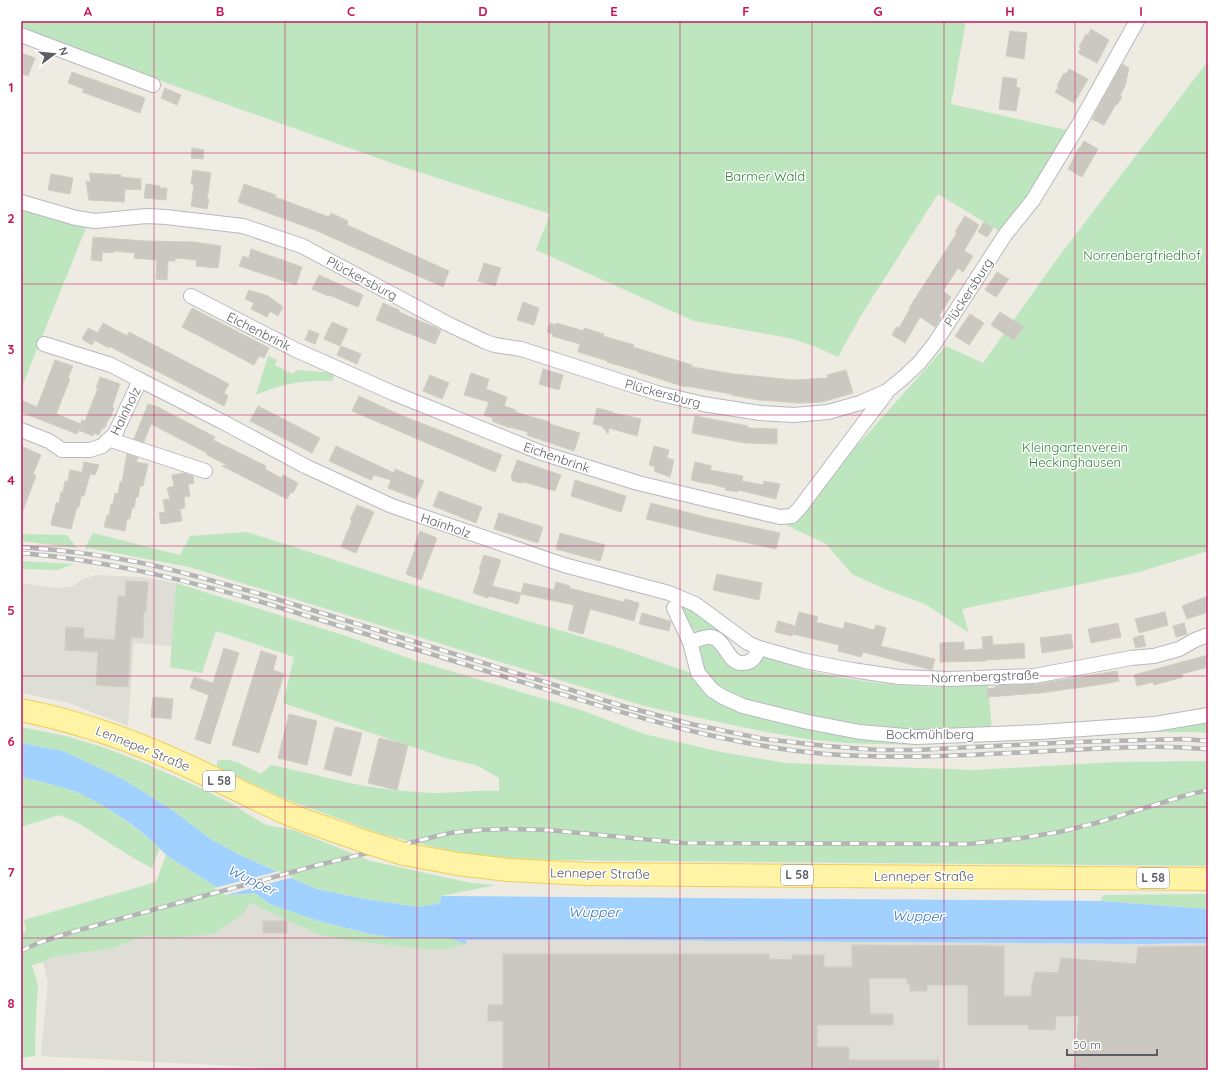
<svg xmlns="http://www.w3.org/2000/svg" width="1229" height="1091" viewBox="0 0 1229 1091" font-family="Quicksand,sans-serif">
	<rect width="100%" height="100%" fill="#edebe2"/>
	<g fill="#deddd6">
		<polygon points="96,575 141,577 176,583 172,646 134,643 128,726 66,702 21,693 21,583 56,588 71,587 83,579"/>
		<polygon points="250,903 293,923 322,935 351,941 425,949 447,949 465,940 593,940 1144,944 1208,943 1208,1070 308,1070 42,1056 41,1051 48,983 43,962 53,957 110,949 145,936 169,939 244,913"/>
	</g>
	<g fill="#bde6bf">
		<polygon points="21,21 966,21 951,104 1071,131 1037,183 1001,232 938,194 860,317 838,357 816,347 789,338 694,321 536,250 550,214 400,166 21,31"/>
		<polygon points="1208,61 1208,551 1139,572 962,609 969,633 925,604 887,590 852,574 826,544 786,525 946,346 983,363 1054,263"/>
		<polygon points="21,207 40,212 51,219 80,226 88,223 21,389"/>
		<path d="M268 356 277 360 275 365 292 374 298 370 335 373 332 381C306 380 280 384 256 395Z"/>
		<polygon points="247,532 511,616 613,646 694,674 709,693 917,742 917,745 845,743 807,739 761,731 648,707 189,567 89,548 86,550 86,546 93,533 180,555 190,536"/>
		<polygon points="21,534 67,535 77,548 21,541"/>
		<polygon points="21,561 73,564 58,570 21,569"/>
		<path d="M176 583 346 636 417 661 578 709 644 734 721 752 786 763 975 770 1117 762 1208 761V866L549 860 492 857 447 850 381 834 285 799 217 767V761C231 756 248 768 261 774L271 765C312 773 352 786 394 790 408 791 423 793 437 793 458 793 477 790 499 791V778L476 765 445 758 283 703 294 657 216 631 202 673 170 667Z"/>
		<polygon points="675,600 688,606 729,636 724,641 709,630 696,632 682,618"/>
		<path d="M706 641C709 642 712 643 714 645 723 655 725 670 741 669 751 669 757 658 767 658 821 677 878 685 936 687 953 687 971 685 988 685L992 731 946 733 863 727 778 711 722 692 704 675 698 650 701 643Z"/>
		<polygon points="1208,721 1208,733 1193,732 1129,732"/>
		<polygon points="21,727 66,736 105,748 144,763 196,786 230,803 266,825 294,830 371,861 471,883 496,885 441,896 440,903 419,907 365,899 316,889 242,856 212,840 175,812 123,779 63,751 21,743"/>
		<path d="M21 777C41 782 62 786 81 794 110 807 135 828 160 847L152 868 135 859 78 823 59 815 21 827Z"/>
		<polygon points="166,855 229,895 255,893 270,904 315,920 370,934 397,938 449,938 466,944 447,949 425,949 351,941 321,935 293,923 250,903 244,913 214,934 169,939 145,936 110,949 53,957 43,962 32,965 38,985 36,1016 35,1056 21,1058 21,932 26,932 24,920 156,882"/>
		<polygon points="1208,894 1208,909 1101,901 1103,895"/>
	</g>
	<path fill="#a0d1ff" d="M21 743 63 751 123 779 175 812 212 840 242 856 316 889 365 899 419 907 440 903 441 896 1101 901 1208 909V943L1144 944 593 940H466V944L449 938H397L370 934 315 920 270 904 255 893 229 895 166 855C147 833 107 806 81 794 62 786 41 782 21 777Z"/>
	<polygon fill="#edebe2" points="279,871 294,877 226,895 214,888"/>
	<g fill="#cac8c1" stroke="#d2cdc0">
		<polygon points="1091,29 1109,40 1097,63 1078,53 1081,48 1079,47 1086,34 1088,35"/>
		<polygon points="1010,31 1027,33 1024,59 1006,56"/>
		<polygon points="21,53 35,58 28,76 21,73"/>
		<polygon points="1122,64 1129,68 1125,86 1120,96 1122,97 1117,105 1116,104 1104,125 1092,119"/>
		<polygon points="1069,69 1088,79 1074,103 1055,92 1059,87 1057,86 1064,73 1066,74"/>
		<polygon points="72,72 145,98 140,113 82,92 84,89 68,83"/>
		<polygon points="1003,77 1017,79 1016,87 1020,88 1016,111 999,109"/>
		<polygon points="165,88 181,95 177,105 161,98"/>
		<polygon points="1084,141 1098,149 1082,177 1068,169 1079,148 1080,148"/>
		<polygon points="192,148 204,150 203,159 191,158"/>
		<polygon points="193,170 211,173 207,199 209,199 207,209 191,206 194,185 191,184"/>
		<polygon points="89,173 121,175 121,177 141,179 141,190 125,189 124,202 89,200 86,181 91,182"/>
		<polygon points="51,174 73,178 70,194 48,190"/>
		<polygon points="146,184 160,186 160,188 167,188 166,200 144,198"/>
		<polygon points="244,184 276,195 275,197 329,217 331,213 348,221 347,225 449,271 443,287 315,230 238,202"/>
		<polygon points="965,216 979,225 964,251 973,256 963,272 958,268 943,291 951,297 939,316 941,318 935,327 920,317 905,343 892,335 896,327 899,328 910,309 909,308 957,233 955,232"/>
		<polygon points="984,222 993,228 987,237 978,232"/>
		<polygon points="93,237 144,241 193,242 221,246 218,268 196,266 197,260 175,258 175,261 168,261 167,280 156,279 157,260 134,258 135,253 113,251 113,253 102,252 102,261 91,260"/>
		<polygon points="251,249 302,267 296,285 239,266 243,256 249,258"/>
		<polygon points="484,263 501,268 495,286 478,281"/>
		<polygon points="997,272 1009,279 996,297 985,290"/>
		<polygon points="319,275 363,295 358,307 329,295 328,296 312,289"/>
		<polygon points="249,290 268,296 283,307 278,316 270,311 267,317 251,309 254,303 245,299"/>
		<polygon points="523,302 539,308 534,325 517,320"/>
		<polygon points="383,303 399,310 399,312 441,330 435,344 376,320"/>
		<polygon points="192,308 269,348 264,358 259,356 254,365 182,327"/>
		<polygon points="1000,312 1024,327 1014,340 991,325"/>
		<polygon points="970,314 984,323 969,345 955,336"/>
		<polygon points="332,322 348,329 340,346 324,339"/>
		<polygon points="103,323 127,336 129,332 229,384 224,393 228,396 224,406 109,346 109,348 94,340"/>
		<polygon points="550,323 556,325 556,323 584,331 584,328 604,334 603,336 634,345 633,347 692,365 692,367 734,374 794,380 828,378 827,375 846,370 853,393 822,402 799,403 759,400 731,395 731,394 686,386 685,387 638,372 638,371 607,362 608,361 578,352 580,344 552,336 553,334 547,332"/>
		<polygon points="88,328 98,333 92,345 82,339"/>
		<polygon points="309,330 319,334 315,344 305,340"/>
		<polygon points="341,346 361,354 357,364 337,355"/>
		<polygon points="55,360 73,366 68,378 70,379 56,414 81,424 77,434 21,412 21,400 37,407"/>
		<polygon points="543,369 563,375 559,390 539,384"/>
		<polygon points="471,373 489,379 486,389 507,397 504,406 516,410 515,412 550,422 550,424 580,433 574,451 527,435 528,432 510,427 510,428 492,421 493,418 484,415 489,402 464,395"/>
		<polygon points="430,375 449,383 442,399 423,391"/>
		<polygon points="100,377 120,384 112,407 114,408 110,418 109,418 104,429 102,428 99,435 94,433 93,436 78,430 82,420 85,421 98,388 96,388"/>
		<polygon points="359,396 398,414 502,455 495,472 352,411"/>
		<polygon points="148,404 158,407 215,437 213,440 266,466 265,469 281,478 283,475 298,483 293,493 291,492 287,499 222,466 227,465 207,455 207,453 151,424 144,442 134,439"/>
		<polygon points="258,406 320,438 312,453 250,421"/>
		<polygon points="597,408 613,412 613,413 641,419 637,436 609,428 608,434 602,426 593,424"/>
		<polygon points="695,416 748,426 748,428 777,429 777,444 745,443 692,433"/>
		<polygon points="21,446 41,455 33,474 36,476 22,513"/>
		<polygon points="336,446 394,473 395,469 424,481 416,499 388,488 391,480 374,475 371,480 329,461"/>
		<polygon points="654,446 669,450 667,458 674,460 670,477 654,471 655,467 649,465"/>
		<polygon points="127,454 138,458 136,462 148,464 143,486 140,486 138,497 136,497 134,508 132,508 130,519 127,519 125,531 104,527 107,515 109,515 111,504 113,504 115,493 118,494 120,482 122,482"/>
		<polygon points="517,460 561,475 555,491 528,483 523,482 520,483 513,481 511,477"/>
		<polygon points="84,462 99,465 95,475 82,472"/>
		<polygon points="695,462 712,466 710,470 743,476 742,481 763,485 764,481 780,484 776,499 738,490 738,492 725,490 726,488 707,483 707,484 691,480"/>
		<polygon points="70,470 90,474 84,496 81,496 79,507 77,507 71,529 51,525 53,514 54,514 56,503 59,503 61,492 63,492 65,481 68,481"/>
		<polygon points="184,473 193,476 194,483 188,484 190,496 184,497 185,508 180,509 182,521 161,524 159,513 165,512 163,500 170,499 167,488 174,486 172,475"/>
		<polygon points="575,480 626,496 621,512 571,496"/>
		<polygon points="439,491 482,507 476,523 433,506"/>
		<polygon points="651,503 705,517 780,533 776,549 711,535 646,519"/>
		<polygon points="357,505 374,512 356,553 341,547 352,521 350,520"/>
		<polygon points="499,513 543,527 538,543 494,529"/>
		<polygon points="420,531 437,538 421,580 406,574 416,547 414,547"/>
		<polygon points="560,533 605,545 600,561 556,549"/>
		<polygon points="484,555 501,560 492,586 521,593 518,604 489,596 488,598 473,593 481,569 479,569"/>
		<polygon points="717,574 762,583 759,600 713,590"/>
		<polygon points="126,581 148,582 146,612 144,612 143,638 131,637 128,687 96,685 98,652 65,650 66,627 84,628 83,638 115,640 118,596 125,597"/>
		<polygon points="556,582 570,586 569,588 624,602 625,599 639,603 634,621 590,609 583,634 568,630 574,605 521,594 524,583 554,590"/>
		<polygon points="1208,596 1208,612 1187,619 1182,606"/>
		<polygon points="799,612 818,617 816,622 843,629 845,622 874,630 876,625 886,628 881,646 935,659 932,670 863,652 861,657 838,651 839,645 793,634"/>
		<polygon points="1165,612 1168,625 1139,633 1135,619"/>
		<polygon points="642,613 670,621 671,622 669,631 639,624"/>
		<polygon points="778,621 795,626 792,636 775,632"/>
		<polygon points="1118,623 1121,637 1091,643 1088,629"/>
		<polygon points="1184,623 1187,634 1176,637 1173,626"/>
		<polygon points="1071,634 1073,648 1042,653 1040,638"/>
		<polygon points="1143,635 1146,646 1136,648 1133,638"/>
		<polygon points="992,636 993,645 1024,643 1025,658 986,660 986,661 940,662 940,643 964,642 964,650 983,649 982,637"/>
		<polygon points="224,648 239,653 210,744 195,739 209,695 190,688 194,677 213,683"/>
		<polygon points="261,651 277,656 273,670 284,674 259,753 232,745"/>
		<polygon points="1208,655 1208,667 1182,674 1183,677 1154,685 1153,682 1137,686 1134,675"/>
		<polygon points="1117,671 1119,681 1104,684 1040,693 987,697 987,689 995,688 995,686 1036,684"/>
		<polygon points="153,697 173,699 171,719 151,717"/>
		<polygon points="289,714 317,721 307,765 278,758"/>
		<polygon points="335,727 362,733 351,776 324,769"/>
		<polygon points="379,738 408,745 397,790 368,783"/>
		<rect x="263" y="921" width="24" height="12"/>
		<polygon points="852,945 1004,946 1004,996 1031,996 1032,984 1035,972 1058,973 1061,958 1136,964 1138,947 1208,946 1208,1070 1074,1070 1079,1016 1056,1016 1055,1030 1028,1029 1029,1025 968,1025 968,985 927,985 927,991 910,991 910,984 907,984 907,978 869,978 870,1014 893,1014 893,1025 817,1025 817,1047 849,1047 849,1060 939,1060 939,1070 503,1069 503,1021 488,1021 488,1005 503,1005 503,954 769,954 769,959 792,960 792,955 824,955 824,967 852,967"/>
	</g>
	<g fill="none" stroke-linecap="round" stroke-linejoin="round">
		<g stroke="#b7b9bf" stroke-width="16">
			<g id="street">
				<polyline points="21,35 153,85"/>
				<polyline points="21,202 76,218 95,221 146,216 166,217 243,226 302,246 448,324 486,342 495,345 521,349 657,393 703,404 760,413 794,415 828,412 860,403 887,391 903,378 919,363 935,343 1005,235 1033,200 1078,126 1137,21"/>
				<polyline points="191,296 296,350 393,393 542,453 638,483 780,517 792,516 799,509 887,392"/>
				<polyline points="44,344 111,365 140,380"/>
				<polyline points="21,430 49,441 62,450 90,450 102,446 115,434 140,380 221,421 305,466 392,506 564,565 669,593 695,604 748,643 759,648 805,661 852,670 899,677 949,679 1034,676 1131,658 1154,656 1179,649 1195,640 1208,635"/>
				<polyline points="111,440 205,471"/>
				<polyline points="674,608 690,642 698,673 712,690 723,697 743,706 808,722 860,732 916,737 1040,732 1155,724 1208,715"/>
				<path d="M690 642C695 641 705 636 711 637 726 639 727 664 743 663 753 663 756 656 759 648"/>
			</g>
		</g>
		<g stroke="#f4ce54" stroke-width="24">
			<g id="primary">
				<path d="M21 710C76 721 129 739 179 762 215 778 250 797 286 813 312 824 340 832 366 842"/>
				<polyline points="404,854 458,864 509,870 587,874 1208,879"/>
			</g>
		</g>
		<use href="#street" stroke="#fff" stroke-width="14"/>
		<use href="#primary" stroke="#fff4a5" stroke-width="22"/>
		<g stroke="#b3b4b4" stroke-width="4.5">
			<g id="rail">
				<path d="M21 547C62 550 102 555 142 563 181 571 219 583 257 593L623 706 691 724 764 739 826 746 879 750H916L1075 742 1183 739 1208 741"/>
				<path d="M21 553C102 560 177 578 255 600 344 627 433 654 522 682 622 713 722 745 826 754 933 762 1038 749 1144 747 1165 746 1187 748 1208 749"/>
				<polyline points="21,951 38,943 72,932 211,894 318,865 450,833 479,830 509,829 549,830 683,843 968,844 1022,838 1059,832 1096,823 1187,795 1208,790"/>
			</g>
		</g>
		<use href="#rail" stroke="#fff" stroke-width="3" stroke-dasharray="9" stroke-linecap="butt"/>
		<g stroke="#f4ce54" stroke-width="24" stroke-linecap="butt">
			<polyline id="primary-bridge" points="366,842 404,854"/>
		</g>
		<use href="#primary-bridge" stroke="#fff4a5" stroke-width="22"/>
	</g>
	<path fill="none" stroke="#c2185b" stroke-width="1" stroke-opacity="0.55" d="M154 21V1070M285 21V1070M417 21V1070M549 21V1070M680 21V1070M812 21V1070M944 21V1070M1075 21V1070M21 153H1208M21 284H1208M21 415H1208M21 546H1208M21 676H1208M21 807H1208M21 938H1208"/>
	<g text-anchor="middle" stroke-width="3" stroke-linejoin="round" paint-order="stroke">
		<g fill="#fff" stroke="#8c8e92" stroke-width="1">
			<rect x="203" y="771" width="32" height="20" rx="3"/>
			<rect x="781" y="865" width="32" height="20" rx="3"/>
			<rect x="1137" y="868" width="32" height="20" rx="3"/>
		</g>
		<g font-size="12" font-weight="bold" fill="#5a5e63">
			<text x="219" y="785">L 58</text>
			<text x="797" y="879">L 58</text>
			<text x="1153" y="882">L 58</text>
		</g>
		<g font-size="13" fill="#328239" stroke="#fff">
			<text x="765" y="181">Barmer Wald</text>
			<text x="1142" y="260">Norrenbergfriedhof</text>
			<text x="1075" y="452">Kleingartenverein<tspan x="1075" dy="15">Heckinghausen</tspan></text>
		</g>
		<g font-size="13" fill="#5a5e63" stroke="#fff">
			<text transform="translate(362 278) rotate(28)" y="5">Plückersburg</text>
			<text transform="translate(968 292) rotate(-57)" y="5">Plückersburg</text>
			<text transform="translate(259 331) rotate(27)" y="5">Eichenbrink</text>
			<text transform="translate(663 393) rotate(15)" y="5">Plückersburg</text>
			<text transform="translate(125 411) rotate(-64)" y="5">Hainholz</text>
			<text transform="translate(557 457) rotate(19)" y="5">Eichenbrink</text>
			<text transform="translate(446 525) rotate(19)" y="5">Hainholz</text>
			<text transform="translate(985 676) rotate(-2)" y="5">Norrenbergstraße</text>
			<text x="930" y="739">Bockmühlberg</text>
			<text transform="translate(143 748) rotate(22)" y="5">Lenneper Straße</text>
			<text transform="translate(600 873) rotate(1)" y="5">Lenneper Straße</text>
			<text x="924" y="881">Lenneper Straße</text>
		</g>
		<g font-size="14" font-style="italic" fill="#3e76bc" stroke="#fff">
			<text transform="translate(252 880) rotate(26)" y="5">Wupper</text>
			<text x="594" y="917">Wupper</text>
			<text transform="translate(918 916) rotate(1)" y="5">Wupper</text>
		</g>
	</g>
	<rect width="1229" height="1091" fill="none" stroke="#ffffff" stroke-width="44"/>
	<g transform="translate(54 54) rotate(74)" stroke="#ffffff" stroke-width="3" paint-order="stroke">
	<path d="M0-3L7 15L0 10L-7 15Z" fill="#5a5e63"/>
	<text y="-6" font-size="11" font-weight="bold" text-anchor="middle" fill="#5a5e63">N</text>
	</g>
	<path d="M1067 1049v6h90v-6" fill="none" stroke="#5a5e63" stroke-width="2"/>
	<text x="1073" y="1049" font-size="12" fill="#5a5e63" stroke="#ffffff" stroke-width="3" paint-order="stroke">50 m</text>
	<rect x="22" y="22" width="1185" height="1047" fill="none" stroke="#c2185b" stroke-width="1.5"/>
	<g font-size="13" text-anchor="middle" font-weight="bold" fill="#c2185b">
		<text x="88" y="16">A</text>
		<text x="220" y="16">B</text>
		<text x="351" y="16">C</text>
		<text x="483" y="16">D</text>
		<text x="614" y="16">E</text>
		<text x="746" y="16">F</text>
		<text x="878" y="16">G</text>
		<text x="1010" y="16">H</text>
		<text x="1141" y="16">I</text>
		<text x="11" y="92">1</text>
		<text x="11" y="223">2</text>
		<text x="11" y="354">3</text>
		<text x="11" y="485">4</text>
		<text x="11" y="615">5</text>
		<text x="11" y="746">6</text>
		<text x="11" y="877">7</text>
		<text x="11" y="1008">8</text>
	</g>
</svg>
